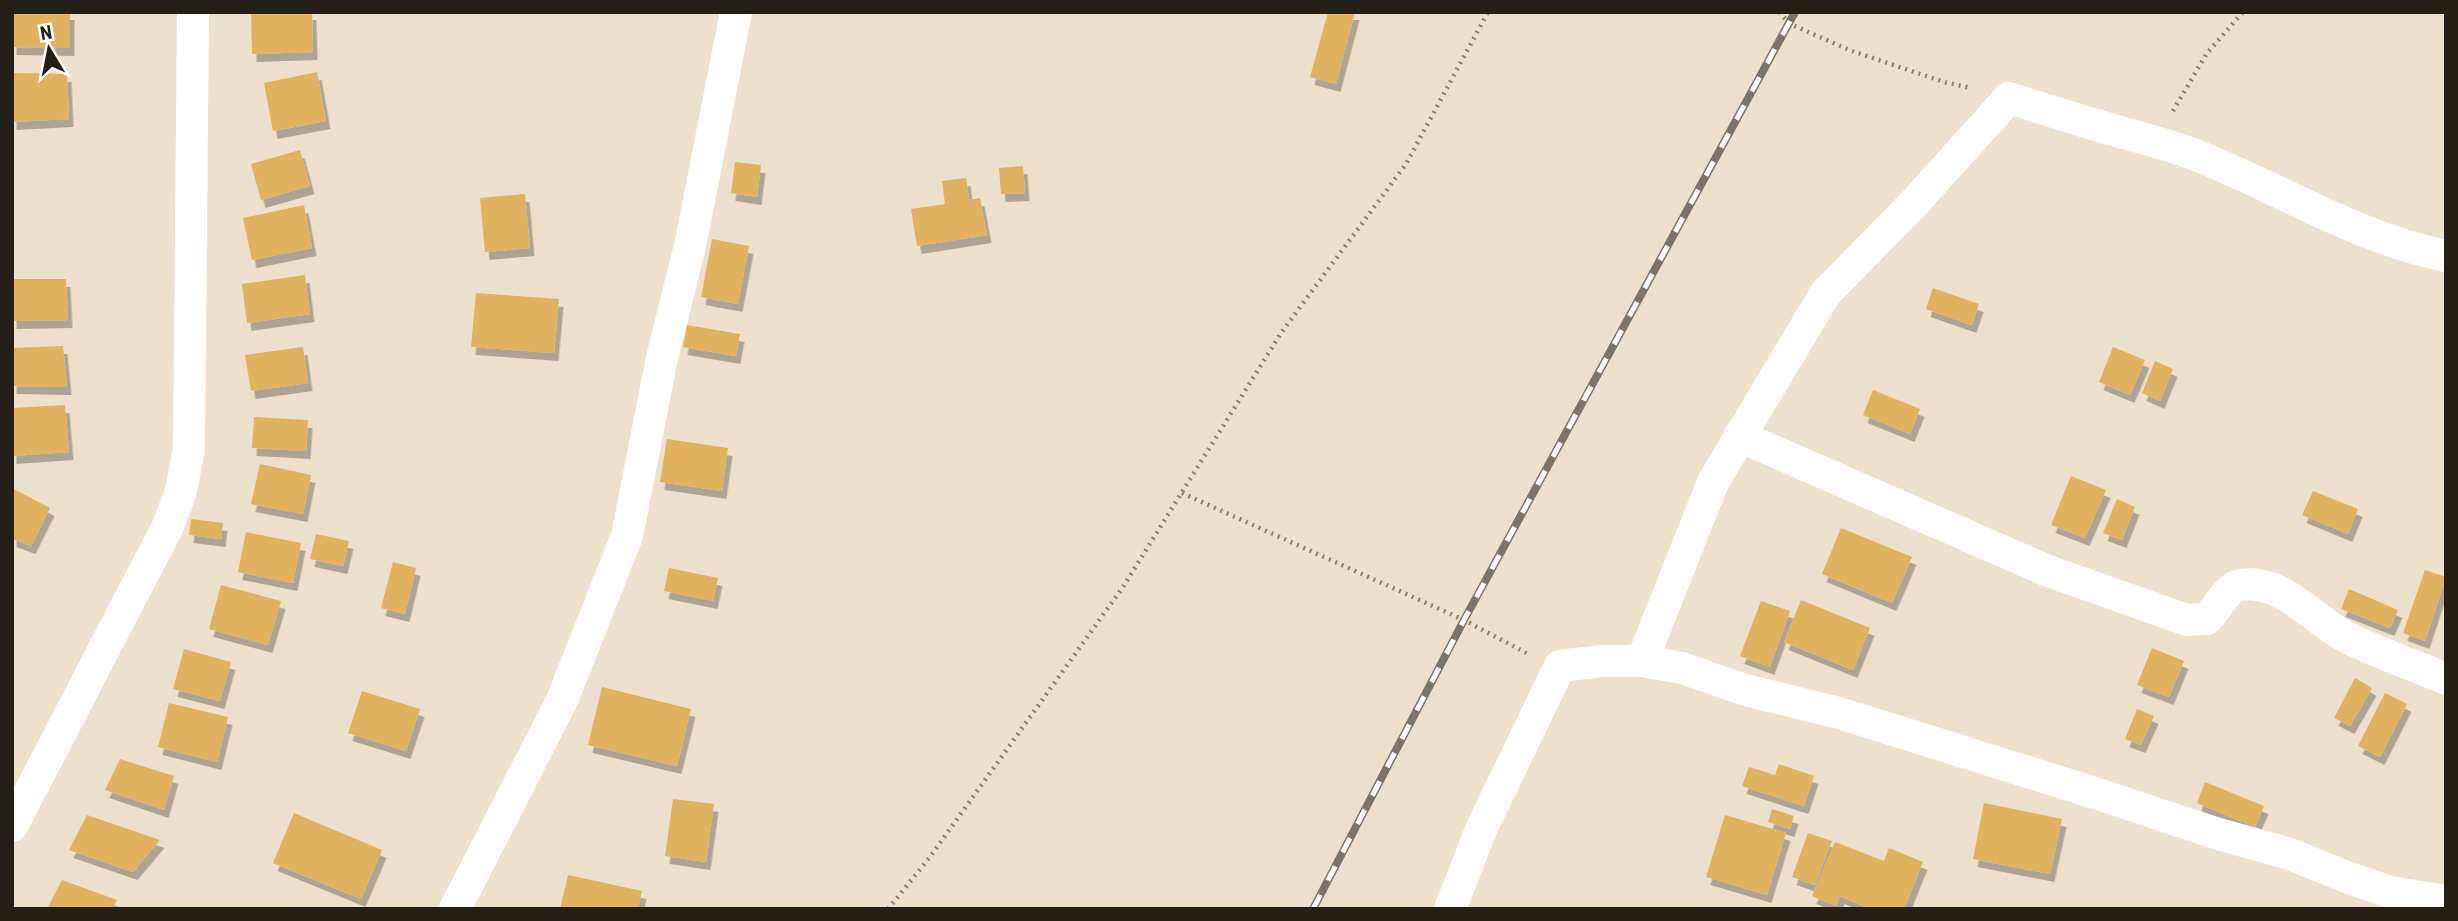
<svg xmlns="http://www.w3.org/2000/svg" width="2458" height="921" viewBox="0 0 2458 921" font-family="'Roboto Condensed',sans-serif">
	<defs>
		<filter id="shadow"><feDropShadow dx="4.5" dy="8" stdDeviation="0" flood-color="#0004"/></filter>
	</defs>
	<rect width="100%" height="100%" fill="#ede0cc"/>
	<g fill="#e1b261" filter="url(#shadow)">
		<polygon points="12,12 70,12 70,48 12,47"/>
		<polygon points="251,12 312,12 313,52 252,54"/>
		<polygon points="1328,12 1355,12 1336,84 1310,77"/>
		<polygon points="317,72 326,121 273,131 264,83"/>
		<polygon points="12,73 67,74 69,119 12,122"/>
		<polygon points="300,150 310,186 261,200 251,164"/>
		<polygon points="735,162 761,165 757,197 731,193"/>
		<polygon points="1023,166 1025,193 1001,194 999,168"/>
		<polygon points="966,178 969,200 980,198 987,235 917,246 911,209 945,204 942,181"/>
		<polygon points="525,194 530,248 485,252 480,198"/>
		<polygon points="304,205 312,248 252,260 243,218"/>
		<polygon points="712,239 749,246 738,304 701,297"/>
		<polygon points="305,275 310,314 247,323 242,284"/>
		<polygon points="12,279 66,279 68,320 12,321"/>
		<polygon points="1933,288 1979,304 1972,325 1926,309"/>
		<polygon points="476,293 559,299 554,353 471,347"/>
		<polygon points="687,325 740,334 736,356 683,347"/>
		<polygon points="63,346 67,387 12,386 12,348"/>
		<polygon points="303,347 308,383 251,391 245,355"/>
		<polygon points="2113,347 2145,360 2130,395 2099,382"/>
		<polygon points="2155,361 2173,369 2160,401 2142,393"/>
		<polygon points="1873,390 1920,409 1910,434 1863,415"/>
		<polygon points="65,405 69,452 12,456 12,408"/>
		<polygon points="254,417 308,420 306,451 252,448"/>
		<polygon points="667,439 728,448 722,491 660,482"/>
		<polygon points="260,464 311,475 303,514 251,504"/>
		<polygon points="2071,476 2106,490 2085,538 2051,525"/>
		<polygon points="12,488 50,508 31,546 12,539"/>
		<polygon points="2313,491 2358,509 2348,534 2302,515"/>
		<polygon points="2117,499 2135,507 2122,540 2103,533"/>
		<polygon points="191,519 223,523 221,539 189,535"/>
		<polygon points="1841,528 1912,557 1892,603 1822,574"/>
		<polygon points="246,532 301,543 293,583 238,572"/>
		<polygon points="316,534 349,541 343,566 310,559"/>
		<polygon points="393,562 416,568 405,614 381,608"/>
		<polygon points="669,568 718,578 713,601 664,591"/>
		<polygon points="2425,570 2446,577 2425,641 2403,633"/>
		<polygon points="221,585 281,601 268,645 209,629"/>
		<polygon points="2349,589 2398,610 2390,628 2341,609"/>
		<polygon points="1801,600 1870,628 1853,670 1784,642"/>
		<polygon points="1761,601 1790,611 1770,667 1740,656"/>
		<polygon points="2152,648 2184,661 2169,697 2137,685"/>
		<polygon points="184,649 231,662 220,701 173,689"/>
		<polygon points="2355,678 2372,688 2350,726 2334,718"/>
		<polygon points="602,687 691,709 677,766 588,745"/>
		<polygon points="362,691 420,709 406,751 348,733"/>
		<polygon points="2385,693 2407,704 2380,757 2358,746"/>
		<polygon points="169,703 228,717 217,762 158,747"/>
		<polygon points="2137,709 2154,716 2141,745 2125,739"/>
		<polygon points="120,759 174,776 164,810 105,790"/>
		<polygon points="1779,764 1814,776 1804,806 1742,786 1749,767 1775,775"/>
		<polygon points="2205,782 2264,806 2255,827 2197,803"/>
		<polygon points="673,799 714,804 706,862 665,856"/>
		<polygon points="1984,803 2062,819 2050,874 1973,859"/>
		<polygon points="1772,809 1794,816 1790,829 1768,822"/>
		<polygon points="294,813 382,850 361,899 273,863"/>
		<polygon points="87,815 160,840 133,872 69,850"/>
		<polygon points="1725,815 1786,833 1767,895 1706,877"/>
		<polygon points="1808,833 1832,841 1815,885 1792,877"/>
		<polygon points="1835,842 1884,861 1889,848 1923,862 1904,909 1870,909 1840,896 1836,906 1812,896"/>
		<polygon points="568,875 642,891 638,909 560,909"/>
		<polygon points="62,880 117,900 112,909 47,909"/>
	</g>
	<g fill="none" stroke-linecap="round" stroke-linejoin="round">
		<g stroke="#8a8173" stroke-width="4.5" stroke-dasharray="2 5" stroke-linecap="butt">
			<polyline points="1779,12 1790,24 1852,51 1944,82 1971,88"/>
			<polyline points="2173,111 2207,53 2243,12"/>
			<polyline points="1182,493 1464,620 1530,655"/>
			<polyline points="888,909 930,857 1123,587 1281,333 1406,164 1488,12"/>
		</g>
		<g stroke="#fff" stroke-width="32">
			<path d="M1739 436 2048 571 2187 620 2207 619C2217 609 2227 587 2240 585 2281 579 2310 616 2341 634 2374 652 2411 664 2446 679"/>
			<path d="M1642 661 1713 482 1825 294 1916 201 2009 98C2041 108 2074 119 2106 128 2137 137 2168 144 2198 156 2281 189 2357 238 2446 256"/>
			<polyline points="12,826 168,526 181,491 189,448 193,12"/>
			<polyline points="455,909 562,700 627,536 662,358 690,246 736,12"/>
			<polyline points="1450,909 1482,827 1560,666 1602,661 1642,661 1682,668 1745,690 1839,713 2098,794 2215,833 2290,854 2349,878 2390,892 2446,901"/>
		</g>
		<g stroke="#7c7467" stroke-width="8">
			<polyline id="rail" points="1313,909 1464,620 1795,12"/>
		</g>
		<use href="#rail" stroke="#fff" stroke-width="5" stroke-dasharray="16" stroke-linecap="butt"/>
	</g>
	<rect width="2458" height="921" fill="none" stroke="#231f17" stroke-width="28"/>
	<g transform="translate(49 49) rotate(350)" stroke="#ffffff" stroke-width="5" paint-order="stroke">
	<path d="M0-5L12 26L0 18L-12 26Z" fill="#231f17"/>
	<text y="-10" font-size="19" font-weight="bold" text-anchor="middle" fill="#231f17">N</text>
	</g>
</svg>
